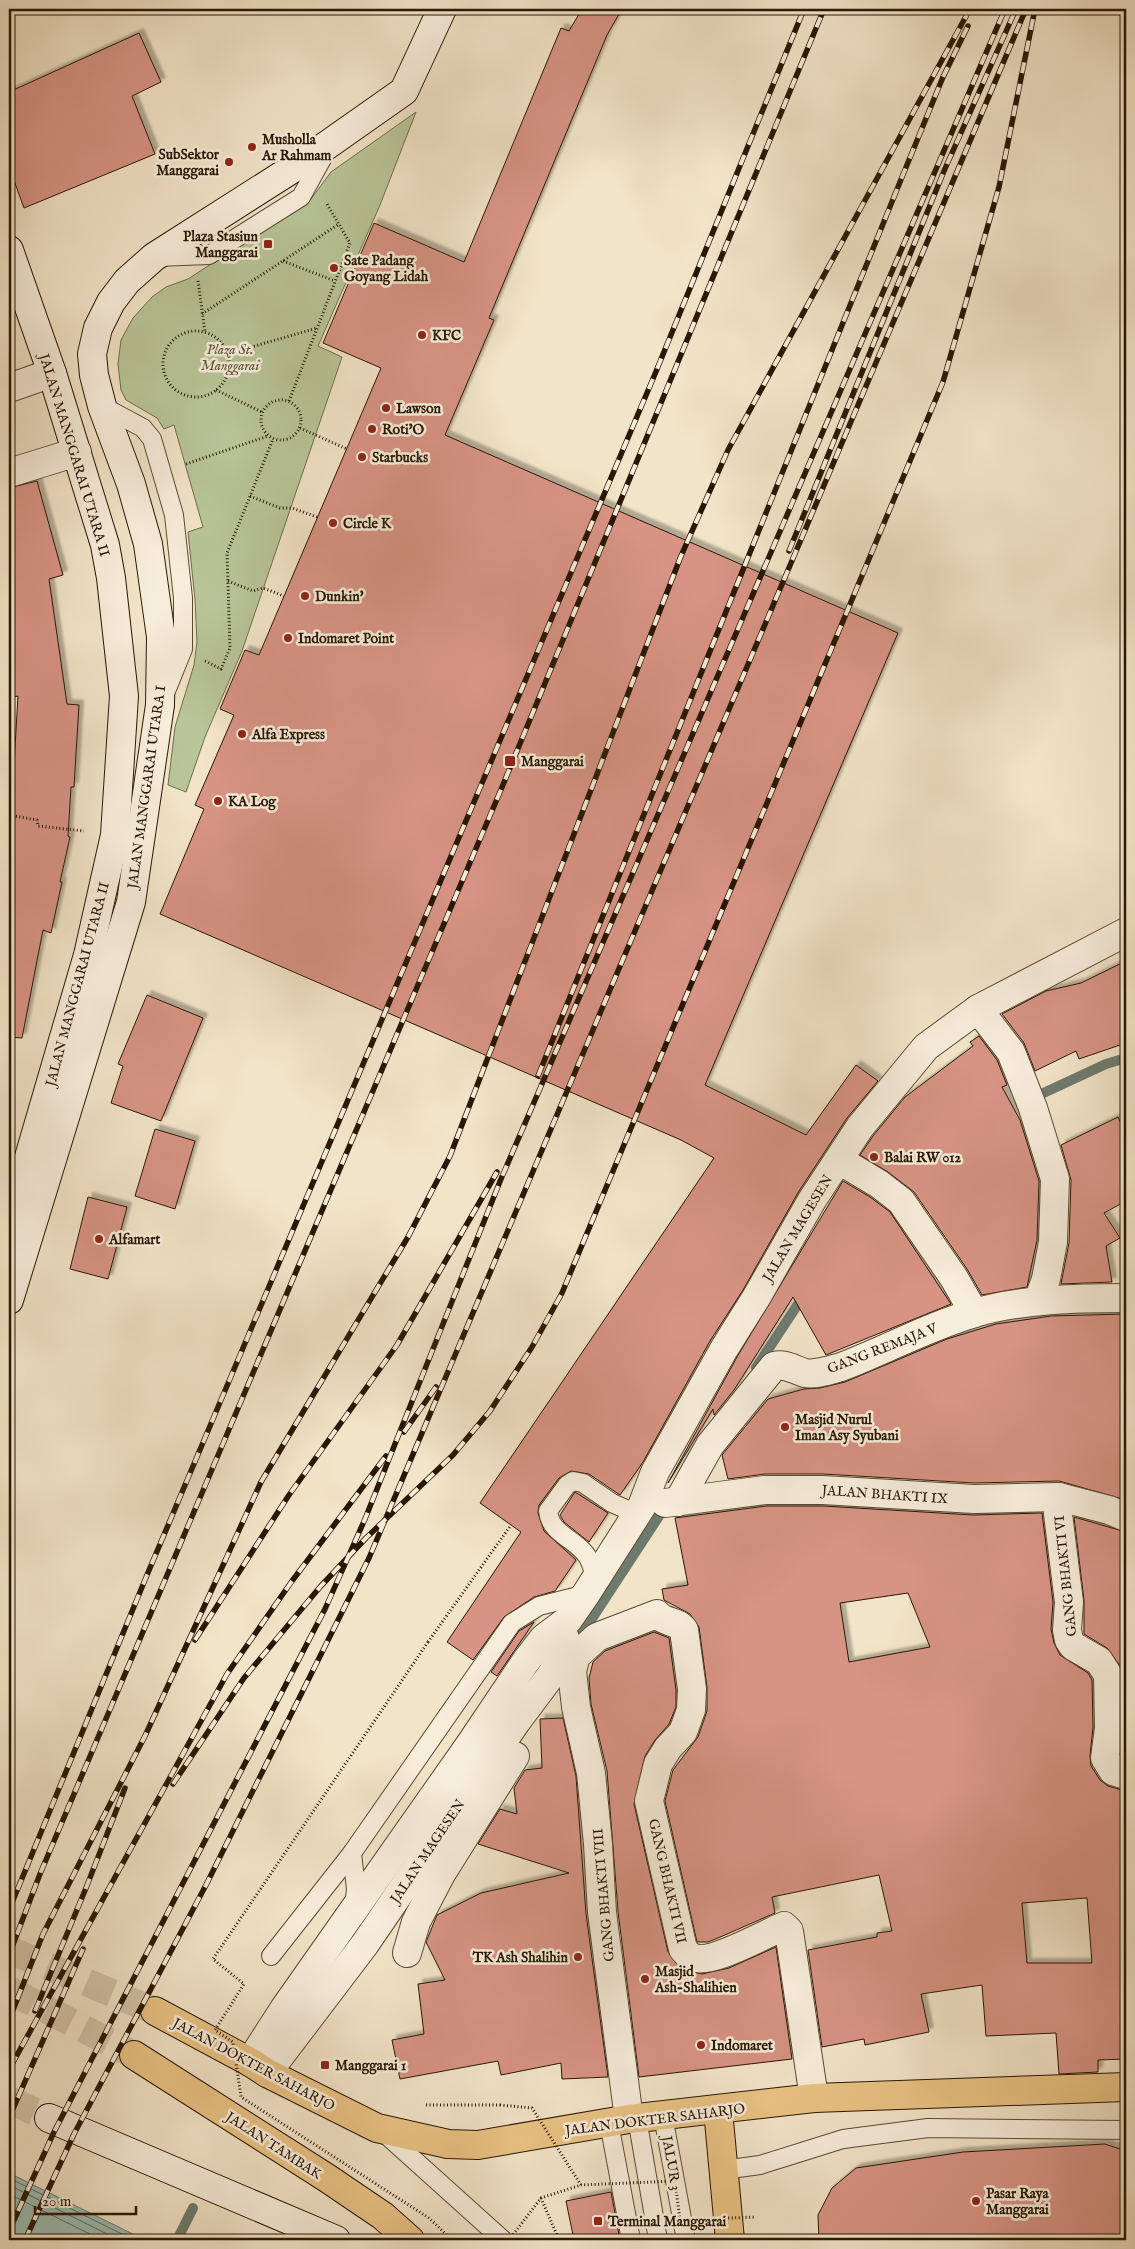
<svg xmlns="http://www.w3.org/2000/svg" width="1135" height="2249" viewBox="0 0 1135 2249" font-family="'IM FELL English',serif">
	<defs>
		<filter id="shadow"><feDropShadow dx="4.5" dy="-4.5" stdDeviation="1" flood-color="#0004"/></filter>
	</defs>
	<rect width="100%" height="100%" fill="#f2e4c8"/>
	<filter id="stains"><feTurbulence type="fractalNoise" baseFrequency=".004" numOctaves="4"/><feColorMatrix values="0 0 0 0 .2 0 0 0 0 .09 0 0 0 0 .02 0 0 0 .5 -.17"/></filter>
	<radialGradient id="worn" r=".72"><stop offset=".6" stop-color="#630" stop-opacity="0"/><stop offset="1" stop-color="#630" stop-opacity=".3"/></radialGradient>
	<polygon fill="#b8c598" stroke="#706e4d" points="416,112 380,205 318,346 342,357 242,651 205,737 186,792 168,785 175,727 194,665 197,642 195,600 188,532 203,527 174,425 164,429 157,418 126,400 121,390 118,364 121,340 133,318 152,297 166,287 188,279 311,199 331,172"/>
	<polygon fill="#9bbeb6" stroke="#6d7b6e" points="9,2173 145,2240 9,2240"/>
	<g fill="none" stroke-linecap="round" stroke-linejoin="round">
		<g stroke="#626a5c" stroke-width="1">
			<polyline points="9,2178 134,2240"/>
			<polyline points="9,2185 119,2240"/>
			<polyline points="9,2194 102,2240"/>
		</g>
		<g stroke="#6d7b6e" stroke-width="10">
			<polyline points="1037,1096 1106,1064 1126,1058"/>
			<polyline points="756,1368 804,1295"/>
			<polyline points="578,1640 667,1504"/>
			<polyline points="177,2240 193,2208"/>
		</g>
	</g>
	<g fill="#d79384" stroke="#291702" fill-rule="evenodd" filter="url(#shadow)">
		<polygon points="582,9 622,9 607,35 489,318 494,320 445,435 898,633 705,1085 806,1135 856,1065 878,1081 847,1118 799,1191 743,1290 710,1341 643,1462 620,1495 589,1474 571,1471 559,1478 539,1505 538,1513 544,1531 576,1560 555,1591 534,1597 504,1617 473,1660 447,1642 521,1532 480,1503 714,1158 681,1140 160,914 204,809 195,805 234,715 220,709 245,650 259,655 381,368 323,343 374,223 464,262 561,28 569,31"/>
		<polygon points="139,33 161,82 132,96 155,154 24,208 9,167 9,92"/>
		<polygon points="37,481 63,575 49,579 67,704 79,705 74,787 71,787 68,836 70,837 60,882 62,882 51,933 43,930 22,1038 9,1037 9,781 13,781 18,696 9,698 9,488"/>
		<polygon points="1126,961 1126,1043 1079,1059 1076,1051 1035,1071 1024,1043 1002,1014 1046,991 1081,983"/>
		<polygon points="147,995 203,1018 161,1121 111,1103 123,1066 118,1064"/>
		<polygon points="979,1036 997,1060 1007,1085 1002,1087 1020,1120 1039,1181 1037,1240 1027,1287 982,1295 967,1269 914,1192 888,1172 860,1155 873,1136 905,1097 973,1046 970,1042"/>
		<polygon points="1118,1117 1126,1135 1126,1201 1104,1213 1120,1238 1106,1246 1112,1282 1061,1284 1069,1243 1071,1180 1061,1145"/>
		<polygon points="155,1129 195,1141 175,1209 135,1196"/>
		<polygon points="843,1181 870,1197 890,1212 951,1304 826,1355 793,1297 734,1390 714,1415 713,1409 668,1483 737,1357"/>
		<polygon points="88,1197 127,1207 108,1279 70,1269"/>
		<polygon points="1126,1314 1126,1500 1059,1481 974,1483 823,1474 765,1474 728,1479 722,1455 768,1399 804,1389 820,1388 845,1382 947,1339 996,1324 1051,1316"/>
		<polygon points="575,1492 608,1513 589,1542 564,1522 560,1515"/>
		<path d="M766 1506H823L973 1515 1042 1513 1053 1602 1051 1629 1054 1643 1060 1655 1088 1673 1092 1680 1093 1727 1090 1756 1091 1766 1100 1780 1108 1786 1122 1790 1126 1852V2059L1098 2060V2072L1059 2074 1056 2033 986 2036 982 1985 921 1994 929 2032 865 2045 864 2039 822 2047 808 1950 877 1937V1933L892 1931 879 1875 772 1897 775 1913 718 1938 708 1942H697L665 1801 673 1770 698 1737 707 1711V1687L699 1627 690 1614 664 1600 662 1589 688 1585 675 1518ZM908 1593 930 1647 849 1662 840 1603ZM1087 1898 1092 1963H1027L1022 1903Z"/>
		<polygon points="1074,1517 1126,1532 1126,1759 1121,1755 1125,1728 1124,1675 1121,1667 1107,1648 1084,1634 1084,1600"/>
		<polygon points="534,1622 497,1676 491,1672 519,1631"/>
		<polygon points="654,1632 669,1638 676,1690 676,1707 669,1724 655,1740 645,1756 634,1804 668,1952 681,1969 702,1974 729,1968 776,1947 792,2059 639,2077 618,1911 607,1771 591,1704 589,1678 593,1662 605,1651"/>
		<polygon points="563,1718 576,1776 586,1914 608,2077 562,2079 561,2063 501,2075 498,2061 400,2079 392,2040 424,2034 418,1984 445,1980 426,1942 437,1915 481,1893 569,1873 478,1844 500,1809 517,1814 514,1788 525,1770 542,1768 540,1719"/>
		<polygon points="1105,2144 1126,2151 1126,2240 819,2240 818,2215 832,2188 856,2168 963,2152"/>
		<polygon points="611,2192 620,2240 574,2240 566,2201"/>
	</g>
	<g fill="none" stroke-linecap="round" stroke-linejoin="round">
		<polyline stroke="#d4c5aa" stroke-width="28" stroke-dasharray="28 14" stroke-linecap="butt" points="9,2100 49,2118"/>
		<g stroke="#d4c5aa" stroke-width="28" stroke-dasharray="28 14" stroke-linecap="butt">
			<polyline points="9,1950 155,2011"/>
			<polyline points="9,1990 134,2055"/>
		</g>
		<g stroke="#5b4a34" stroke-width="20">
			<g id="lane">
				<polyline points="157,257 209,255 301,197 327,150"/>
				<polyline points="102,406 143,428 152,439 174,515 183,598 183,649 166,691"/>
				<path d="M595 1580C593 1569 591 1559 583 1551 570 1537 550 1532 548 1511L567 1485 573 1481 583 1483 612 1503 637 1514"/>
				<polyline points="352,1853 356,1889 354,1907"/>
				<polyline points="271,1956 352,1853 512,1623 539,1606 586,1594"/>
				<polyline points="663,2116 686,2240"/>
				<polyline points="637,2118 658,2240"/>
				<polyline points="609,2123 631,2240"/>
				<polyline points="382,2131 503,2240"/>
				<polyline points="723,2170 760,2165 843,2139 928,2128 1126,2130"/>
			</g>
		</g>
		<g stroke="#5b4a34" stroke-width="30">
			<g id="street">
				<polyline points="9,388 52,373"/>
				<polyline points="9,473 77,452"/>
				<polyline points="978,1009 1011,1052 1033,1108 1055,1179 1053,1242 1046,1279 1038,1301"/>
				<polyline points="839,1160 879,1184 901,1201 954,1278 974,1313"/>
				<polyline points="1059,1497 1058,1514 1069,1602 1067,1630 1069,1640 1073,1646 1099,1661 1108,1675 1109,1728 1105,1758 1113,1771 1126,1775"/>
				<path d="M678 1502 710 1445 774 1366C786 1363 794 1370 805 1373 816 1375 830 1370 841 1367 886 1350 929 1326 975 1313 1020 1299 1079 1298 1126 1298"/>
				<polyline points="665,1503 765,1490 823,1490 974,1499 1059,1497 1109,1510 1126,1517"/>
				<polyline points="407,1953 416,1922 441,1874 515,1756"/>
				<polyline points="250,2062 284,2009 471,1743 526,1661 544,1638 568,1620 586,1594 642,1506 655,1472 724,1349 756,1298 812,1200 860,1127 926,1047 978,1009 1126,932"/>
				<polyline points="267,2073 365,1944 516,1722 552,1674 562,1652 565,1638"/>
				<path d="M629 2119 602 1912 598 1844 591 1773 576 1707 572 1671 576 1656 597 1637 657 1614C664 1623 677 1620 684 1630L692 1689 691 1710 683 1732 668 1748 658 1764 649 1801 683 1949C686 1952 688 1956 692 1957 709 1966 765 1934 784 1926L789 1931 814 2098"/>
			</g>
		</g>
		<g stroke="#291702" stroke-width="30">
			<g id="secondary">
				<polyline points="9,250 52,373 105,545 111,578 124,696 115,835 88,955 13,1212 9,1220"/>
				<polyline points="9,1300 131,902 160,705 161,637 148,544 131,484 102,406 94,375 92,354 98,328 111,302 127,281 154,257 303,162 404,91 442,9"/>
				<polyline points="49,2118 336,2240"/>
			</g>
		</g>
		<g stroke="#291702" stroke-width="30">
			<g id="primary">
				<polyline points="155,2011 250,2062 267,2073 377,2128 448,2144 478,2145 629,2119 814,2098 1126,2087"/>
				<polyline points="134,2055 327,2178 383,2216 410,2240"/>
				<polyline points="718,2110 730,2240"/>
			</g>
		</g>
		<g stroke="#291702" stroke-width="3" stroke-dasharray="1 2.5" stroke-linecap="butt">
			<polyline points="283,261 335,281"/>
			<polyline points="198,281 205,332"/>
			<polyline points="202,314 339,224"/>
			<circle cx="196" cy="364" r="33"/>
			<polyline points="227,354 317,328"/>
			<polyline points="216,390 262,412"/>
			<circle cx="281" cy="420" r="20"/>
			<polyline points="289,401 350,243 327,204"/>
			<polyline points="300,428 347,449"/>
			<polyline points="186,464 268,436"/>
			<polyline points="250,496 280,508 292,508 317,517"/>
			<polyline points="228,581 253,591 263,588 284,596"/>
			<polyline points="205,661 221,669 230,648 227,553 273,439"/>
			<polyline points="9,815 37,820 38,826 84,831"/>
			<polyline points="428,1642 511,1525"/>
			<polyline points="426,2105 500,2105"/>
			<polyline points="541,2198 559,2240"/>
		</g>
		<use href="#lane" stroke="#f7eddb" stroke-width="18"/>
		<use href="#street" stroke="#f7eddb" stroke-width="28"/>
		<use href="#secondary" stroke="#f7eddb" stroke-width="28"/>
		<use href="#primary" stroke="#e9c284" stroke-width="28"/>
		<g stroke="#291702" stroke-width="5.5">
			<g id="rail">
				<polyline points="789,551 944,171 1016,9"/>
				<polyline points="538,1076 900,182 943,77 968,26"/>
				<polyline points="404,1432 436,1387"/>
				<polyline points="195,1640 289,1495 397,1345 497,1172"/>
				<polyline points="173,1784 244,1678 320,1587 366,1538 453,1455 490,1411 532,1347 562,1293 943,382 999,187 1035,9"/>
				<polyline points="9,1910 147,1575 655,374 804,9"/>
				<polyline points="9,1955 40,1874 500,792 824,9"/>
				<polyline points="35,2011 86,1888 125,1788"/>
				<polyline points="9,2020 43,1934 145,1736 261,1482 408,1237 450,1156 681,556 728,450 970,9"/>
				<polyline points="11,2066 227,1674 292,1581 386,1456"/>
				<polyline points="9,2118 83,1949"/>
				<polyline points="9,2231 54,2132 325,1609 365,1519 501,1179 1005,9"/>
				<polyline points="25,2240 74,2134 206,1885 369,1558 1026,9"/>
			</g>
		</g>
		<use href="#rail" stroke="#f7eddb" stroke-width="4" stroke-dasharray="11" stroke-linecap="butt"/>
		<g stroke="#291702" stroke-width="3" stroke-dasharray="1 2.5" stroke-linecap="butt">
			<polyline points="428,1642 213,1959 244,1984 215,2030 233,2042 241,2097 429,2218 452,2240"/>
			<polyline points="500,2105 532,2108 581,2185"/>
			<polyline points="509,2240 541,2198 581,2185 675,2181 680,2220 756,2217"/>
		</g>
	</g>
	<g fill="#8f2418" stroke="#f7eddb" stroke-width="2">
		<circle cx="252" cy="147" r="5"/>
		<circle cx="229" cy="162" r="5"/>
		<rect x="263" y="239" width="10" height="10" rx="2.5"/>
		<circle cx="334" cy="268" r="5"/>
		<circle cx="422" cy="335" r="5"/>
		<circle cx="386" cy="408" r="5"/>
		<circle cx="372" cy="429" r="5"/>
		<circle cx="362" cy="457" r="5"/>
		<circle cx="333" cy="523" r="5"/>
		<circle cx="305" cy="596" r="5"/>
		<circle cx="288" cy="638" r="5"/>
		<circle cx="242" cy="734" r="5"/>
		<rect x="504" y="755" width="12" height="12" rx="2.5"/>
		<circle cx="218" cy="801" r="5"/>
		<circle cx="874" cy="1157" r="5"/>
		<circle cx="99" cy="1239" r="5"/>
		<circle cx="785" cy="1427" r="5"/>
		<circle cx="578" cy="1957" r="5"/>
		<circle cx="645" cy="1979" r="5"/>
		<circle cx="701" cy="2045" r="5"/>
		<rect x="320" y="2060" width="10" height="10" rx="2.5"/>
		<circle cx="976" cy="2201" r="5"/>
		<rect x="593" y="2216" width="10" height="10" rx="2.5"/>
	</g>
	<g text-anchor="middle" stroke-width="5" stroke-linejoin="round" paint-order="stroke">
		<g font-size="14" font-weight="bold" fill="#291702" stroke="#f7eddb" text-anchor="start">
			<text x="262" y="144">Musholla<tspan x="262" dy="16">Ar Rahmam</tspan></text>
			<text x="219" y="159" text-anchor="end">SubSektor<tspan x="219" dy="16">Manggarai</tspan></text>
			<text x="258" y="241" text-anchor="end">Plaza Stasiun<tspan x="258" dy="16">Manggarai</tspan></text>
			<text x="344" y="265">Sate Padang<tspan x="344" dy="16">Goyang Lidah</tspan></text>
			<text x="432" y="340">KFC</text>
			<text x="396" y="413">Lawson</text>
			<text x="382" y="434">Roti'O</text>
			<text x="372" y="462">Starbucks</text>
			<text x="343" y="528">Circle K</text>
			<text x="315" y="601">Dunkin'</text>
			<text x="298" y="643">Indomaret Point</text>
			<text x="252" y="739">Alfa Express</text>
			<text x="521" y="766">Manggarai</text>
			<text x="228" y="806">KA Log</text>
			<text x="884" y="1162">Balai RW 012</text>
			<text x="109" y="1244">Alfamart</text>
			<text x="795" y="1424">Masjid Nurul<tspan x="795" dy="16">Iman Asy Syubani</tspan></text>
			<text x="568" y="1962" text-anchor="end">TK Ash Shalihin</text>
			<text x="655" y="1976">Masjid<tspan x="655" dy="16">Ash-Shalihien</tspan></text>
			<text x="711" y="2050">Indomaret</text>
			<text x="335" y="2070">Manggarai 1</text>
			<text x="986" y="2198">Pasar Raya<tspan x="986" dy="16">Manggarai</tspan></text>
			<text x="608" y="2226">Terminal Manggarai</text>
		</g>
		<g font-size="14" font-style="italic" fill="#5b5436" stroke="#f7eddb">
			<text x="230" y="354">Plaza St.<tspan x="230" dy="16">Manggarai</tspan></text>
		</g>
		<g font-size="14" fill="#291702" stroke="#f7eddb">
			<text transform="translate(75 455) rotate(73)" y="5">JALAN MANGGARAI UTARA II</text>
			<text transform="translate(146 787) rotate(-82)" y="5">JALAN MANGGARAI UTARA I</text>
			<text transform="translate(77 984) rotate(-75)" y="5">JALAN MANGGARAI UTARA II</text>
			<text transform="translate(797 1228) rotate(-59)" y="5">JALAN MAGESEN</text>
			<text transform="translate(882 1348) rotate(-21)" y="5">GANG REMAJA V</text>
			<text transform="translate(885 1494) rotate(4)" y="5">JALAN BHAKTI IX</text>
			<text transform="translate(1065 1576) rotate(-96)" y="5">GANG BHAKTI VI</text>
			<text transform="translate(427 1851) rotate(-56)" y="5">JALAN MAGESEN</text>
			<text transform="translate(668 1881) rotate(77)" y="5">GANG BHAKTI VII</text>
			<text transform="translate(603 1895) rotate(-95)" y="5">GANG BHAKTI VIII</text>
			<text transform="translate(254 2064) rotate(28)" y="5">JALAN DOKTER SAHARJO</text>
			<text transform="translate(655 2119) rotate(-7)" y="5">JALAN DOKTER SAHARJO</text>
			<text transform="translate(274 2145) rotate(33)" y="5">JALAN TAMBAK</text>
			<text transform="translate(672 2163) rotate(80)" y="5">JALUR 3</text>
		</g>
	</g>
	<rect width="1135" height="2249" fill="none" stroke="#f2e4c8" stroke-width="30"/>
	<rect x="10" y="10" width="1115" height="2229" fill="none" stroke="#291702" stroke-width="2.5"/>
	<rect x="15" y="15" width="1105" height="2219" fill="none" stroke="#291702"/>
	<path d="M35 2206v8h101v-8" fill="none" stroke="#291702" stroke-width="2.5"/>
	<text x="42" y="2206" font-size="15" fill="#291702" stroke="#f7eddb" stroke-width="4" paint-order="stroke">20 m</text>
	<rect width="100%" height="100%" filter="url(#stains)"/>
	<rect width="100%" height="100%" fill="url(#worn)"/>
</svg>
